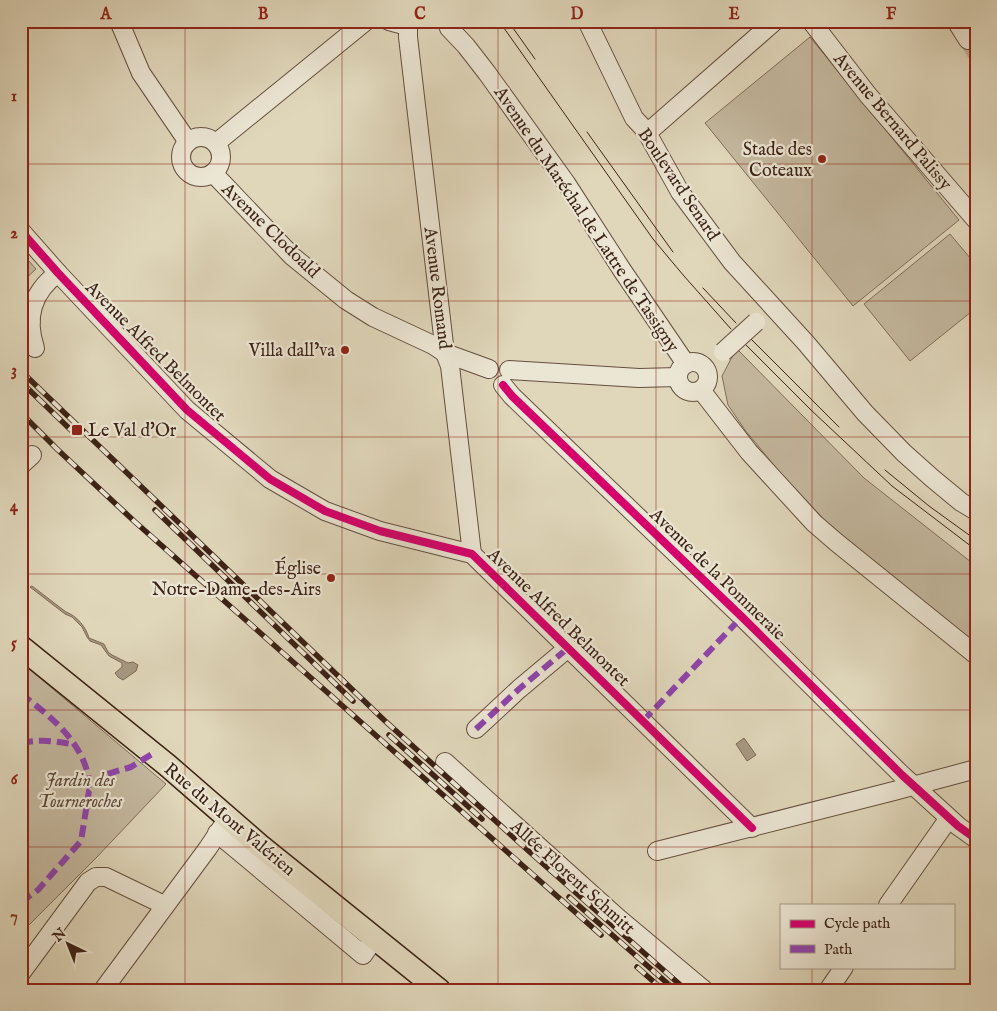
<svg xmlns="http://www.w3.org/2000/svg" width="997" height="1011" viewBox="0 0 997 1011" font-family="'IM FELL English',serif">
	<rect width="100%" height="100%" fill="#e0d7bb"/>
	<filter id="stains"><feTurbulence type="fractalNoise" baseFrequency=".004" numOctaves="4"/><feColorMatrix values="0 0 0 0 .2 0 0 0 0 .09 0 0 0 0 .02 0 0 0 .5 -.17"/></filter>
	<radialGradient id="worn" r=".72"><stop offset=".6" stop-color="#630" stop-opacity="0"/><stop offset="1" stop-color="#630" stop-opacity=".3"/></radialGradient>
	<g fill="#c4b89f" stroke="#806d5a">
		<polygon points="810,37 959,220 853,306 705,123"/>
		<polygon points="950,234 976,265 976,308 910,361 864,304"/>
		<polygon points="21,252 36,269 21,283"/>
		<polygon points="738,350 864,478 976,566 976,648 842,539 778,470 745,430 728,405 722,376 732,357"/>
		<polygon points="21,662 166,784 96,858 21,933"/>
	</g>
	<g fill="#a89983" stroke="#7d6957">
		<path d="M32 586 66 612C77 616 86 627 89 638L104 644 108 652 112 655 128 663 133 662 138 665 136 671 123 680 118 677 115 673 122 667V663L109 656 101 645 90 641 87 637 82 627 72 617 65 614 30 587Z"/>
		<polygon points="744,738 756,755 747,761 736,744"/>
	</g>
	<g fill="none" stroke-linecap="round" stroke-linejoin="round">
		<polyline stroke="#bfb39a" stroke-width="18" stroke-dasharray="18 9" stroke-linecap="butt" points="968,40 976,53"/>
		<g stroke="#654f3f" stroke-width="20">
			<g id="minor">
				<polyline points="119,21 141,73 188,142"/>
				<polyline points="389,21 400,24 410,21"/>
				<polyline points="447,21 449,28 466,46 487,73 566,183 622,270 686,364"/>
				<polyline points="587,21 634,118 646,131 680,192 732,262 806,343 865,413 904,453 932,478 961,502 976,511"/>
				<polyline points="811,21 868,95 976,220"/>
				<polyline points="956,21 968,40"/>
				<polyline points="408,22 408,37 445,353 450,366 472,554"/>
				<polyline points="646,131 654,127 775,21"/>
				<circle cx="201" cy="157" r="20"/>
				<polyline points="216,143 366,21"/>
				<polyline points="213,173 292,256 346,300 373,317 433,345 445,353 489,369"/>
				<polyline points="21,231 58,273 187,410 270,479 325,511 380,531 472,554 752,828"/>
				<path d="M35 348C25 318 32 292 58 273"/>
				<circle cx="693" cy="377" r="15"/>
				<polyline points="509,370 639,378 678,377"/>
				<polyline points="503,385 512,396 742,617 902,775 958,826 976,839"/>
				<polyline points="701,390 749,452 814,523 836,542 976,655"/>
				<polyline points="21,465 32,455"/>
				<polyline points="476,729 519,689 568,648"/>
				<polyline points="445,762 618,918 704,990"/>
				<polyline points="217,833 363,955 375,938"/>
				<polyline points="657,851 894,791 976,769"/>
				<polyline points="888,905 949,818"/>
				<polyline points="21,973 88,882 96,877 106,877 164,905"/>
				<polyline points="829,989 844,967"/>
				<polyline points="103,990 208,848 228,818"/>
			</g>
		</g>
		<g stroke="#3c2216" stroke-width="25">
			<polyline id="major" points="21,647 167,765 259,845 439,990"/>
		</g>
		<use href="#minor" stroke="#ebe5d3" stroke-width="18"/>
		<use href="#major" stroke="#e0d7bb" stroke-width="22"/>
		<g stroke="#3c2216" stroke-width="1">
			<polyline points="499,21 653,239 684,276 731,329"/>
			<polyline points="508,21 535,59"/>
			<polyline points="587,132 673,252"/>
			<polyline points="703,288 736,323"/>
			<polyline points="749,337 839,427"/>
			<polyline points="744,343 811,410 892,486 976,550"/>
			<polyline points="885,470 929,506 976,540"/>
		</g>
		<g stroke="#3c2216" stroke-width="5.5">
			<g id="rail">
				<polyline points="21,371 384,720 532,854 686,990"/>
				<polyline points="21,382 73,432"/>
				<polyline points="21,413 58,450 134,521 601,935"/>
				<polyline points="155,510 353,701"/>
				<polyline points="389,735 482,819"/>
				<polyline points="569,897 675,990"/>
				<polyline points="637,967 663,990"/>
			</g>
		</g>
		<use href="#rail" stroke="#ebe5d3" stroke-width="4" stroke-dasharray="11" stroke-linecap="butt"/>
		<g stroke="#654f3f" stroke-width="20" stroke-linecap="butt">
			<polyline id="minor-bridge" points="723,352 756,322"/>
		</g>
		<use href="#minor-bridge" stroke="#ebe5d3" stroke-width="18"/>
		<g stroke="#8e44ad" stroke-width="6" stroke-dasharray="12 6" stroke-linecap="butt">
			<path d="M21 694C48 714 78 738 87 771 89 777 89 784 89 791"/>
			<polyline points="643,721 736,623"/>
			<polyline points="476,729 519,689 568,648"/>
			<path d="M21 743C40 739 57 741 75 745"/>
			<polyline points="21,902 38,890 81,841 89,791 107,774 131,767 152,754"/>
		</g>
		<g stroke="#ebe5d3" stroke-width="11">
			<g id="cycleway">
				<polyline points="21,231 58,273 187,410 270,479 325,511 380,531 472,554 752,828"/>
				<polyline points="503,385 512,396 742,617 902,775 958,826 976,839"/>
			</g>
		</g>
		<use href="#cycleway" stroke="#d6006c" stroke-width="8"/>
	</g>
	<path fill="none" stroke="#8f2418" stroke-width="1" stroke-opacity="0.55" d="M185 21V990M342 21V990M498 21V990M656 21V990M812 21V905M21 164H976M21 301H976M21 437H976M21 574H976M21 710H976M21 847H976M812 967V990"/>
	<g fill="#8f2418" stroke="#ebe5d3" stroke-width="2">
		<circle cx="822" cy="159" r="5"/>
		<circle cx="345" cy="350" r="5"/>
		<rect x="71" y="424" width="12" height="12" rx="2.5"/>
		<circle cx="331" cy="578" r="5"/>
	</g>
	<g text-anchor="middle" stroke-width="4.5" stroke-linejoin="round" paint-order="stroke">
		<g font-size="18" fill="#3c2216" stroke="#ebe5d3">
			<text transform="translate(893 121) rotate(50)" y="6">Avenue Bernard Palissy</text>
			<text transform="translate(679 184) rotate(56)" y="6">Boulevard Senard</text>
			<text transform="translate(587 219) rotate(56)" y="6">Avenue du Maréchal de Lattre de Tassigny</text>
			<text transform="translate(271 230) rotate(44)" y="6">Avenue Clodoald</text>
			<text transform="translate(438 288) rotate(83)" y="6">Avenue Romand</text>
			<text transform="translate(156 351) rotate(45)" y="6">Avenue Alfred Belmontet</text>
			<text transform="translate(718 574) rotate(44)" y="6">Avenue de la Pommeraie</text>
			<text transform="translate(559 617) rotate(44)" y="6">Avenue Alfred Belmontet</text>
			<text transform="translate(230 819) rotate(40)" y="6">Rue du Mont Valérien</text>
			<text transform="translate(573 877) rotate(42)" y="6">Allée Florent Schmitt</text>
		</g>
		<g font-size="18" fill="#3c2216" stroke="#ebe5d3" text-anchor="end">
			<text x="812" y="155">Stade des<tspan x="812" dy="21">Coteaux</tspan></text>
			<text x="335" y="356">Villa dall’va</text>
			<text x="88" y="436" text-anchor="start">Le Val d'Or</text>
			<text x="321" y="574">Église<tspan x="321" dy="21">Notre-Dame-des-Airs</tspan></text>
		</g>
		<g font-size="18" font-style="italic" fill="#5e4838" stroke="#ebe5d3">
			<text x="80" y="786">Jardin des<tspan x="80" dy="21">Tourneroches</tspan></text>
		</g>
	</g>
	<rect width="997" height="1011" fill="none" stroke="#e0d7bb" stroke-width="55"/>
	<rect x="780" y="904" width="175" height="65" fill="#ebe5d3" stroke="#a59787"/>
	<rect x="790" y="920" width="25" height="8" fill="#d6006c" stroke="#a59787"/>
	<text x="824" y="928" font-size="15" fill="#3c2216">Cycle path</text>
	<rect x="790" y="945" width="25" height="8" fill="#8e44ad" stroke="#a59787"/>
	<text x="824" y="954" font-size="15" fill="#3c2216">Path</text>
	<g transform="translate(68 944) rotate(317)" stroke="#ebe5d3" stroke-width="4" paint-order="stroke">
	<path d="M0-4L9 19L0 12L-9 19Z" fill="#3c2216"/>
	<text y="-8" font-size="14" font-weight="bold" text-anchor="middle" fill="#3c2216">N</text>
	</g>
	<rect x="28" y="28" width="942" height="956" fill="none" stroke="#8f2418" stroke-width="2"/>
	<g font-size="16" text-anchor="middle" font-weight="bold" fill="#8f2418">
		<text x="106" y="19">A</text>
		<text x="263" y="19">B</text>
		<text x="420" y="19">C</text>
		<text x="577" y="19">D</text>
		<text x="734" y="19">E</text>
		<text x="891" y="19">F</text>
		<text x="14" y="101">1</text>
		<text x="14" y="238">2</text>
		<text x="14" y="375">3</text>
		<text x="14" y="511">4</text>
		<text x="14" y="648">5</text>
		<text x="14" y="784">6</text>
		<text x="14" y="921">7</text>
	</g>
	<rect width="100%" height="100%" filter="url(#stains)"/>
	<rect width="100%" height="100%" fill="url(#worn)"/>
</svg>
